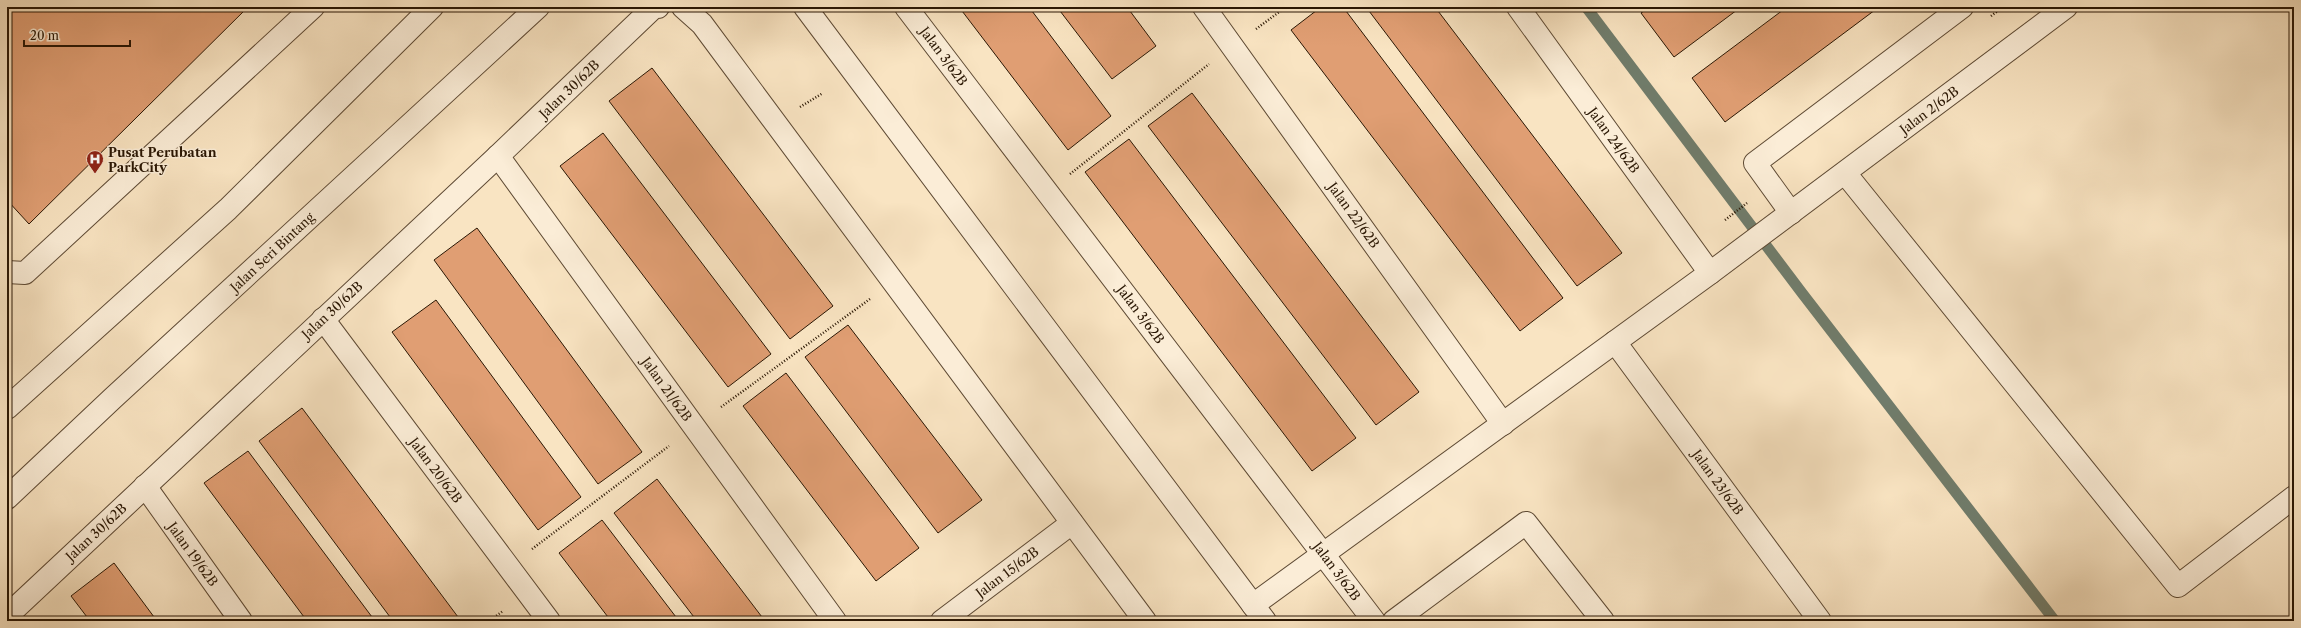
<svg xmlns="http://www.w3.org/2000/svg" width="2301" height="628" viewBox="0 0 2301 628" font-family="'Libre Caslon Text',serif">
	<rect width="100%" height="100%" fill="#f9e4c2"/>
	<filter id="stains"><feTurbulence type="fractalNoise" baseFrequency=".005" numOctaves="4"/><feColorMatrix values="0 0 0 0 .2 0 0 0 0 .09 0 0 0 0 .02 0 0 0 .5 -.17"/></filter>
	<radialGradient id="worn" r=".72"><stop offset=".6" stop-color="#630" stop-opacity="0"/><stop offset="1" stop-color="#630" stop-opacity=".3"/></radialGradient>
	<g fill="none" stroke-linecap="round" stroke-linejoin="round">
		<polyline stroke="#707c6b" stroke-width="11" points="1586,7 1802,293 2055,621"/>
	</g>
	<g fill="#e09e73" stroke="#2a1704">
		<polygon points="7,7 248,7 29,224 7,200"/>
		<polygon points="959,7 1029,7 1111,116 1068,150"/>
		<polygon points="1057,7 1127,7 1156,46 1112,79"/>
		<polygon points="1321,7 1343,7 1563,298 1520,331 1291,30"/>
		<polygon points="1366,7 1435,7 1622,253 1577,286"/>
		<polygon points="1650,7 1741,7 1674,57 1641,13"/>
		<polygon points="1787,7 1879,7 1725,122 1692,78"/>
		<polygon points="652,68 833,306 790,339 609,101"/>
		<polygon points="1192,93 1419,392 1376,425 1148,126"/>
		<polygon points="603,133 771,354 728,387 560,166"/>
		<polygon points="1129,139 1356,438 1312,471 1085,172"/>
		<polygon points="477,228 642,452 598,484 434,260"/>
		<polygon points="436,300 581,497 538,530 392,332"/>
		<polygon points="848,325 982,500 938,533 805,357"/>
		<polygon points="786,373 919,548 876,581 743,406"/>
		<polygon points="302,408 461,621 393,621 259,441"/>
		<polygon points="248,451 375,621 307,621 204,483"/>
		<polygon points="657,479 765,621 697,621 614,513"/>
		<polygon points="602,520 679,621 611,621 559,553"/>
		<polygon points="114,563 157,621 90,621 71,596"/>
	</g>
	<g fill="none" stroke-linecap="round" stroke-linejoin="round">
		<g stroke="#5e4a34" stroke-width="24">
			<g id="minor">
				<polyline points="683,7 702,24 1145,621"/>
				<polyline points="805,7 1265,621"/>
				<polyline points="906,7 1374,621"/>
				<polyline points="1204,7 1503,424"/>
				<polyline points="1518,7 1710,273"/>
				<polyline points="498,156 835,621"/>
				<polyline points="1845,173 2178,586 2294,497"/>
				<polyline points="1791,213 1755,163 1962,7"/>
				<polyline points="7,272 25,273 313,7"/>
				<polyline points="323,319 549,621"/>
				<polyline points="1615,342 1820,621"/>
				<polyline points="7,408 228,209 432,7"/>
				<polyline points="145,486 241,621"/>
				<polyline points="7,498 113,398 538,7"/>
				<polyline points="1253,605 1710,273 2066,7"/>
				<polyline points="7,616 498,156 654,7 658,7"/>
				<polyline points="942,621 1072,523"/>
				<polyline points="1394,621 1526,523 1603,621"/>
			</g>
		</g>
		<g stroke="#2a1704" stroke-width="2.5" stroke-dasharray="1 2" stroke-linecap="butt">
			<polyline points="1991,16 2003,7"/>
			<polyline points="1256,29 1286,7"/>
			<polyline points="800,107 823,93"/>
			<polyline points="1070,174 1209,64"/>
			<polyline points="1725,220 1747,203"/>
			<polyline points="721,407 870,299"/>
			<polyline points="532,549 669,446"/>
			<polyline points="489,621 503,611"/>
		</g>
		<use href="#minor" stroke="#fbedd7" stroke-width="22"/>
	</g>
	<defs>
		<g id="hospital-pin" transform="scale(0.9)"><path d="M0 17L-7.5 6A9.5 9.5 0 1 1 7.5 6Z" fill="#8f2418" stroke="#fbedd7"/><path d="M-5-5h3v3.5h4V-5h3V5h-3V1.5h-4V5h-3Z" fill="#fff"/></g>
	</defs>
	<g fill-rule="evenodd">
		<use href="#hospital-pin" x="95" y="159"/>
	</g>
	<g text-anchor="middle" stroke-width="3" stroke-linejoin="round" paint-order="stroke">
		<g font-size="13" fill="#2a1704" stroke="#fbedd7">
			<text transform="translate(944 56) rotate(53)" y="5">Jalan 3/62B</text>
			<text transform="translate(569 89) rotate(-44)" y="5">Jalan 30/62B</text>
			<text transform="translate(1929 110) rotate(-37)" y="5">Jalan 2/62B</text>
			<text transform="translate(1614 140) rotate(54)" y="5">Jalan 24/62B</text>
			<text transform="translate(1354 215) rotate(54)" y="5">Jalan 22/62B</text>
			<text transform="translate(272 252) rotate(-43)" y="5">Jalan Seri Bintang</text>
			<text transform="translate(332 310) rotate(-43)" y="5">Jalan 30/62B</text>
			<text transform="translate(1141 314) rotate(53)" y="5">Jalan 3/62B</text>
			<text transform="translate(667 389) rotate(54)" y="5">Jalan 21/62B</text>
			<text transform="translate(436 470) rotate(53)" y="5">Jalan 20/62B</text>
			<text transform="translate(1718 482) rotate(54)" y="5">Jalan 23/62B</text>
			<text transform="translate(96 532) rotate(-43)" y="5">Jalan 30/62B</text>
			<text transform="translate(193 554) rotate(54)" y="5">Jalan 19/62B</text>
			<text transform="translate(1337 571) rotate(53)" y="5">Jalan 3/62B</text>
			<text transform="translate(1007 572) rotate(-37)" y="5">Jalan 15/62B</text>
		</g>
		<g font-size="13" font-weight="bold" fill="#2a1704" stroke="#fbedd7" text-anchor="start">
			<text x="108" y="157">Pusat Perubatan<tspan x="108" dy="15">ParkCity</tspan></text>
		</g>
	</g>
	<rect width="2301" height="628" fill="none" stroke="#f9e4c2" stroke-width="24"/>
	<rect x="8" y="8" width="2285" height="612" fill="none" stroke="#2a1704" stroke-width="2"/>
	<rect x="12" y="12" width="2277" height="604" fill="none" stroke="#2a1704"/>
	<path d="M24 40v6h106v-6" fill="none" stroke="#2a1704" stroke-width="2"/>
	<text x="30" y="40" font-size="12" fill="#2a1704" stroke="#fbedd7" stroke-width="3" paint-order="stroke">20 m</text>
	<rect width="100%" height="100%" filter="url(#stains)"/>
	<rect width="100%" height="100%" fill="url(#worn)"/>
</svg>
